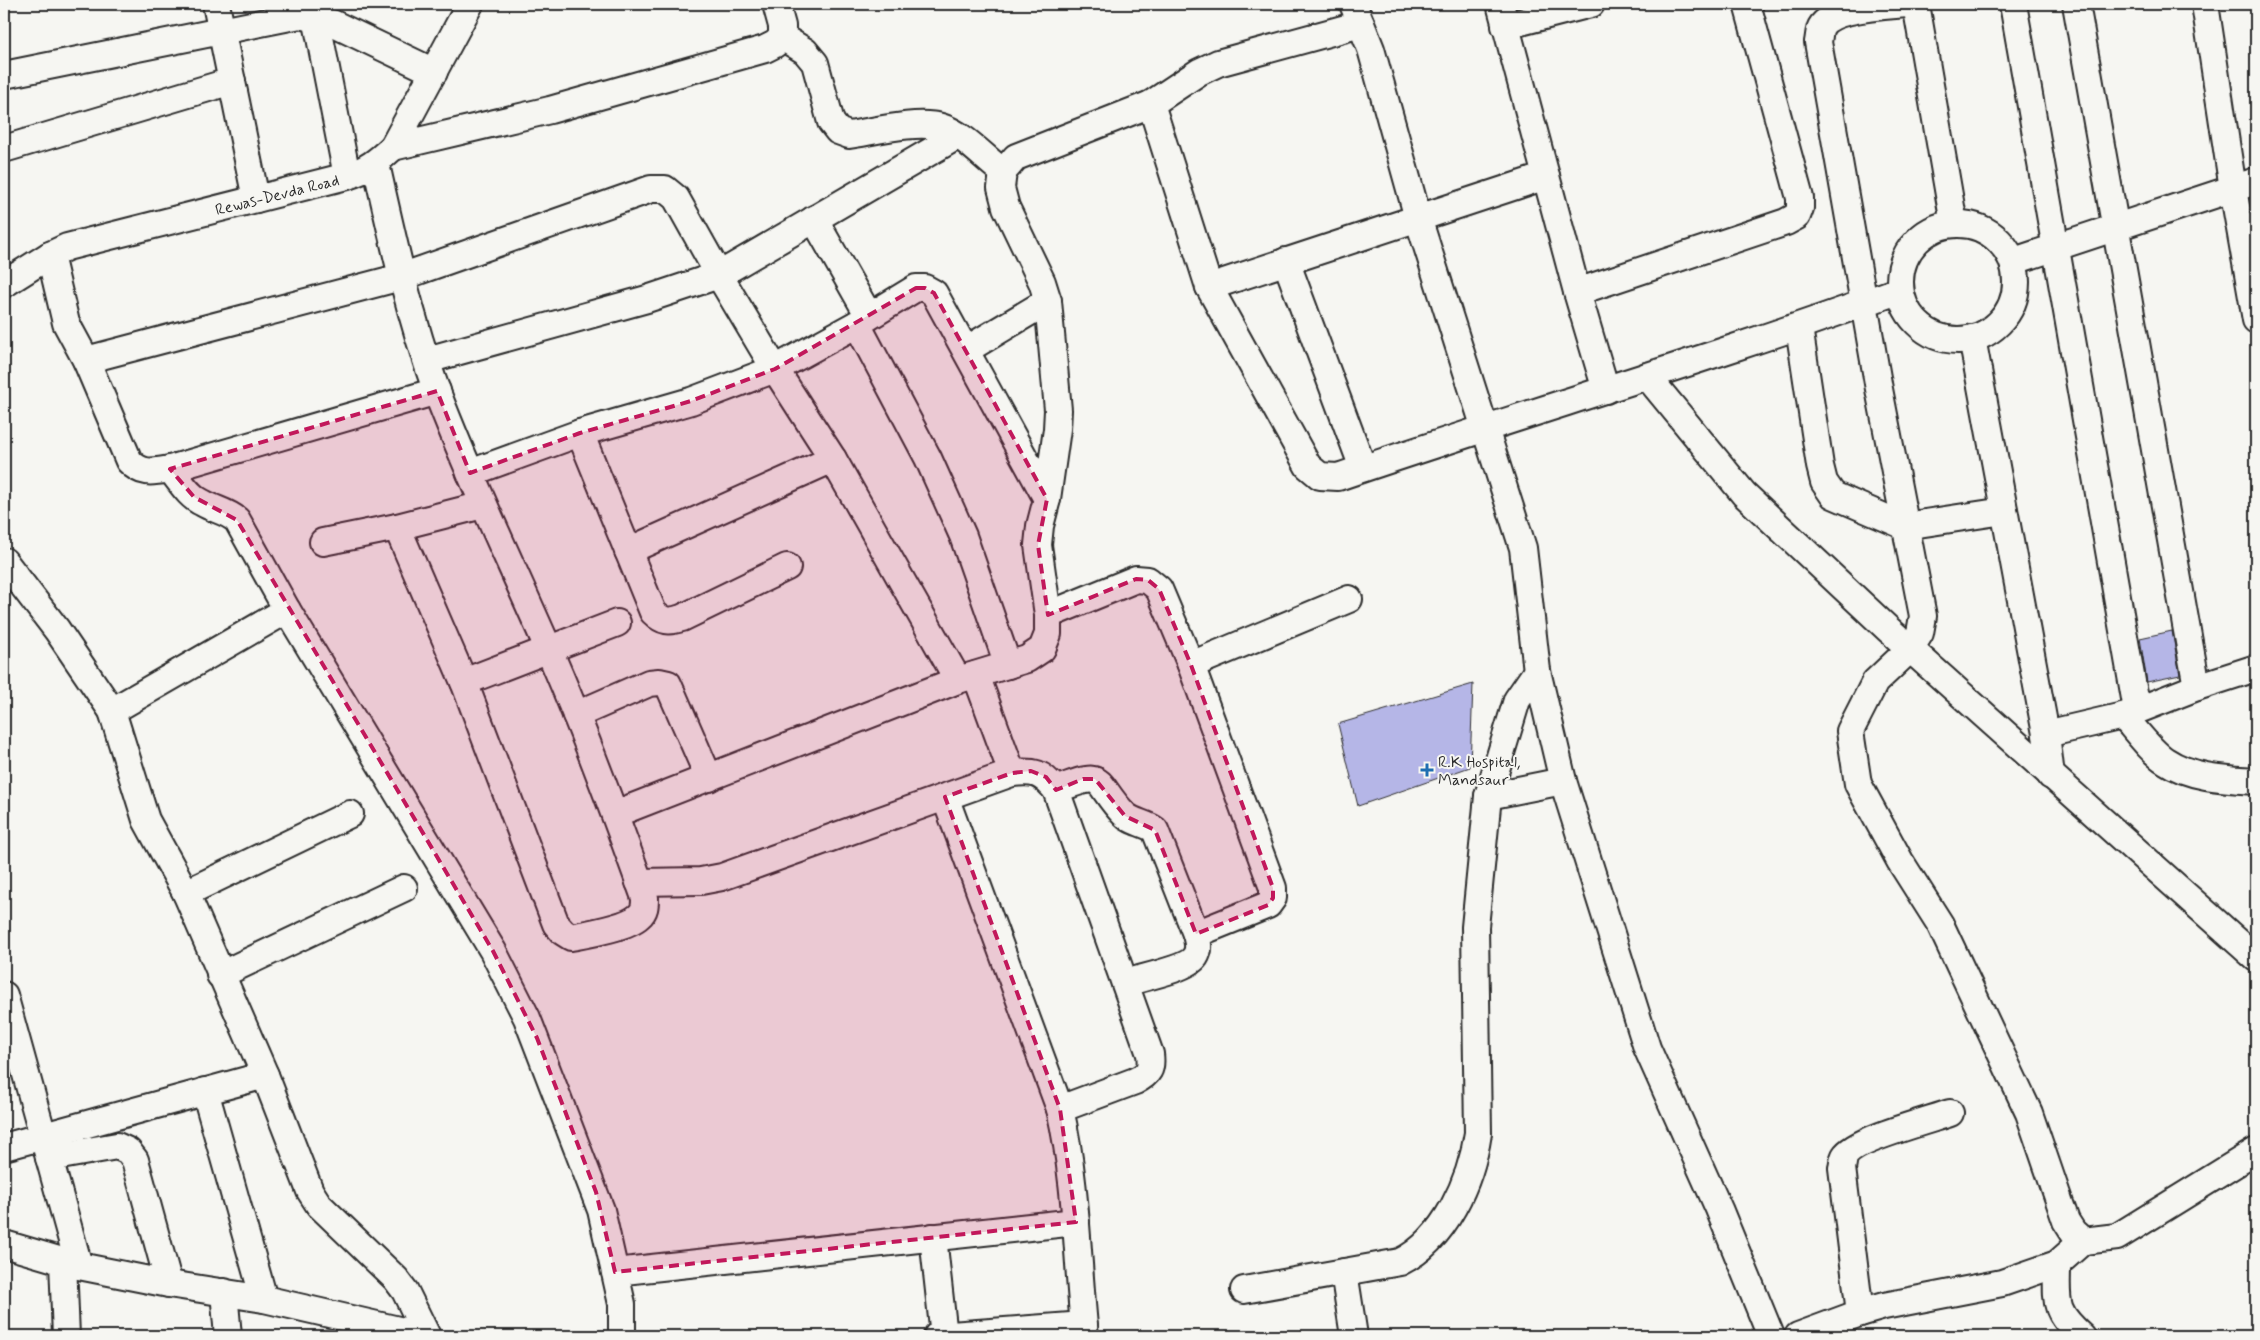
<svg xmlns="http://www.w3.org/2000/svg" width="2260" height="1340" viewBox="0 0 2260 1340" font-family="Mynerve,sans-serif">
	<rect width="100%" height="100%" fill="#f6f6f2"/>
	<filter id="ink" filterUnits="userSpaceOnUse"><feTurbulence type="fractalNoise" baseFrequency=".02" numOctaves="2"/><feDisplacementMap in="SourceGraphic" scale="10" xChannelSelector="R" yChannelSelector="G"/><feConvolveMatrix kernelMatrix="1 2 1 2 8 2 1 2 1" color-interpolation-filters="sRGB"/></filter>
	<g filter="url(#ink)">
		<g fill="#b5b6e7" stroke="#2b2b2b">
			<polygon points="2172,631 2180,675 2147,682 2140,638"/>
			<polygon points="1473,684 1470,767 1358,806 1338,724"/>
		</g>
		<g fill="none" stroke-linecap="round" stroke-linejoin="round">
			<g stroke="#2b2b2b" stroke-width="30">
				<g id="minor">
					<polyline points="216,4 256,199"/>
					<polyline points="1353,4 1371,49 1418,218 1523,548 1537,671 1563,781 1647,1048 1719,1209 1771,1336"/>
					<polyline points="1500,4 1577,292 1606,390"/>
					<path d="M1907 4C1887 6 1831 8 1821 27 1819 31 1819 38 1818 42L1879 389 1923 616 1920 633 1910 649 1875 682 1850 731 1858 784 1900 861 1940 924 2029 1113 2066 1221 2073 1232 2083 1241 2117 1237 2256 1151"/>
					<polyline points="1916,4 1954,224"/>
					<polyline points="2013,4 2137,710"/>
					<polyline points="2076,4 2197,687"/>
					<polyline points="2205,4 2233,189 2256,320"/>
					<polyline points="316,17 347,176"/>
					<polyline points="1505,26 1591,4"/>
					<path d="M782 37 805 51 815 63 831 122 838 131 849 135C875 131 917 120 941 127 964 134 984 158 1003 172"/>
					<polyline points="4,75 300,15 332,23 434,72"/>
					<path d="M1151 104 1209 287 1308 466 1320 476 1338 477C1525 413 1715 358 1900 290"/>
					<polyline points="393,147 550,110 765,49 775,44 782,37 782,26 776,4"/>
					<polyline points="4,149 232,81"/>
					<path d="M376 164C393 241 410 318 437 392 470 479 511 563 548 648 584 730 615 814 645 898 645 905 645 911 639 916 628 927 587 934 571 937L563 932 556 924 464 682 397 527"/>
					<polyline points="814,219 869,316"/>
					<circle cx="1958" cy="282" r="58"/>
					<path d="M50 255 66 323 86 360 129 461C142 475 153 472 170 469L437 391"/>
					<polyline points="1286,261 1363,468"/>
					<polyline points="2014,261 2256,181"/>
					<path d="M4 284 50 255 67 247 347 176C367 170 378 161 393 147L470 4"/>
					<polyline points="1209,287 1546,176"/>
					<polyline points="1577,292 1786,222 1797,216 1800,208 1800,198 1747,4"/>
					<polyline points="857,324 928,458 963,536 1008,665"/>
					<polyline points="1799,327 1820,466 1824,482 1833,495 1905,526 2004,511"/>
					<polyline points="1972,338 2046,734 2051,776"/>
					<polyline points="966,350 1048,301"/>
					<polyline points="86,360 401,277 651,189 665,189 676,198 719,275 775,369 833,459 958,680"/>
					<polyline points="427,360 647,299 719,275 957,136"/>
					<polyline points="1647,376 1744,494 1888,629 2256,958"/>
					<path d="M580 433 653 612C663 622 669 622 682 618L787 567"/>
					<path d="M170 469C180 481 189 497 203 503 215 510 226 511 237 520L287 610 493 951 527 1018 601 1210 622 1304V1336"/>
					<polyline points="470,473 580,433 691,401 775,369 857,324 916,288 925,288 934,293 1047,499"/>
					<polyline points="323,542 397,527 483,505"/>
					<polyline points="628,551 833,459"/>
					<polyline points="4,561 57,630 112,711 146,820 186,893 265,1075 310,1191 319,1205 396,1279 405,1291 427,1336"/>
					<polyline points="1048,615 1136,579 1148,580 1159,589 1191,665 1273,888 1273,898 1268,905 1196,934"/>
					<polyline points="1191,665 1349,599"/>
					<polyline points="976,675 1012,773"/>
					<polyline points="464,682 617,623"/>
					<polyline points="112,711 287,610"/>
					<polyline points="576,715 649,683 659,682 668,684 709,778"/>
					<path d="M2123 716C2134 728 2152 753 2166 761 2191 778 2227 779 2256 781"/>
					<polyline points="2046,734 2123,716 2197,687 2256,668"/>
					<path d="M1056 790C1109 769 1092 781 1124 814 1131 822 1146 823 1155 830L1196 934C1198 943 1200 949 1195 957 1187 969 1140 978 1125 983"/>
					<polyline points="1488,796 1563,781"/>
					<path d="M945 797 1060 1109C1077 1183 1077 1261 1085 1336"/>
					<polyline points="615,814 958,680 1027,659 1042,649 1048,634 1048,615 1038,545 1040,526 1047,499 1057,429 1058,410 1048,301 1042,282 1006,207 1001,188 1003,172 1016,157 1151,104 1199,72 1218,63 1361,24"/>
					<path d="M639 882 701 881 722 877 1012 773C1035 771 1041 772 1056 790L1150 1054C1152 1069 1149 1074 1135 1081L1060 1109"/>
					<polyline points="186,893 350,814"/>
					<polyline points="220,975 404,888"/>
					<polyline points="4,995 79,1266"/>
					<polyline points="205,1091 264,1299"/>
					<polyline points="4,1147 265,1075"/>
					<polyline points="49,1158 117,1146 128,1151 135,1160 169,1284"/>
					<polyline points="933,1237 944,1336"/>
					<polyline points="4,1244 79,1266 169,1284 264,1299 425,1336"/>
					<polyline points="63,1262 66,1336"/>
					<path d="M2057 1264C2057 1301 2052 1310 2082 1336"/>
					<polyline points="615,1272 1076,1222"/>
					<polyline points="1344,1272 1354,1336"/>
					<path d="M1244 1290 1400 1262C1445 1240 1471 1181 1478 1133L1475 927 1488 796 1517 700 1537 671"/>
					<polyline points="224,1292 228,1336"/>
					<path d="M1860 1313 1842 1168C1843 1165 1843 1159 1845 1156 1854 1140 1930 1120 1950 1113"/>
					<polyline points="937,1336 1084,1325"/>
					<polyline points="1798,1336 1860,1313 1884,1306 2002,1283 2057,1264 2083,1241"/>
				</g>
			</g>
			<use href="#minor" stroke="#f6f6f2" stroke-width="26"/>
		</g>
	</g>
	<path fill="#c2185b" fill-opacity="0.2" stroke="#c2185b" stroke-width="4" stroke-dasharray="10 6" stroke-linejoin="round" d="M916 288H925L934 293 1047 499 1038 545 1048 615 1136 579 1148 580 1159 589 1191 665 1273 888V898L1268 905 1196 934 1155 830 1125 816 1095 779H1083L1056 790 1046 777 1031 771 1012 773 945 797 1060 1109 1076 1222 615 1272 596 1192 537 1038 493 951 237 520 194 497 170 469 437 391 470 473 580 433 691 401 775 369Z"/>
	<path fill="#1f6fb2" stroke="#f6f6f2" stroke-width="2" d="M1424.5 762.5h5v5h5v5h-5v5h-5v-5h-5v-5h5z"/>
	<g text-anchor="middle" stroke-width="4" stroke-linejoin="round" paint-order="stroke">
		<g font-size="16" fill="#2b2b2b" stroke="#f6f6f2">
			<text transform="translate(277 194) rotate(-14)" y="6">Rewas-Devda Road</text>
		</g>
		<g font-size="16" fill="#2b2b2b" stroke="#f6f6f2" text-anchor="start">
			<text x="1438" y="767">R.K Hospital,<tspan x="1438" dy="18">Mandsaur</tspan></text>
		</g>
	</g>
	<rect width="2260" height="1340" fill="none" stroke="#f6f6f2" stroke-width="20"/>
	<rect x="10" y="10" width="2240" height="1320" fill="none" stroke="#2b2b2b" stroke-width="2" filter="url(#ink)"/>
</svg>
